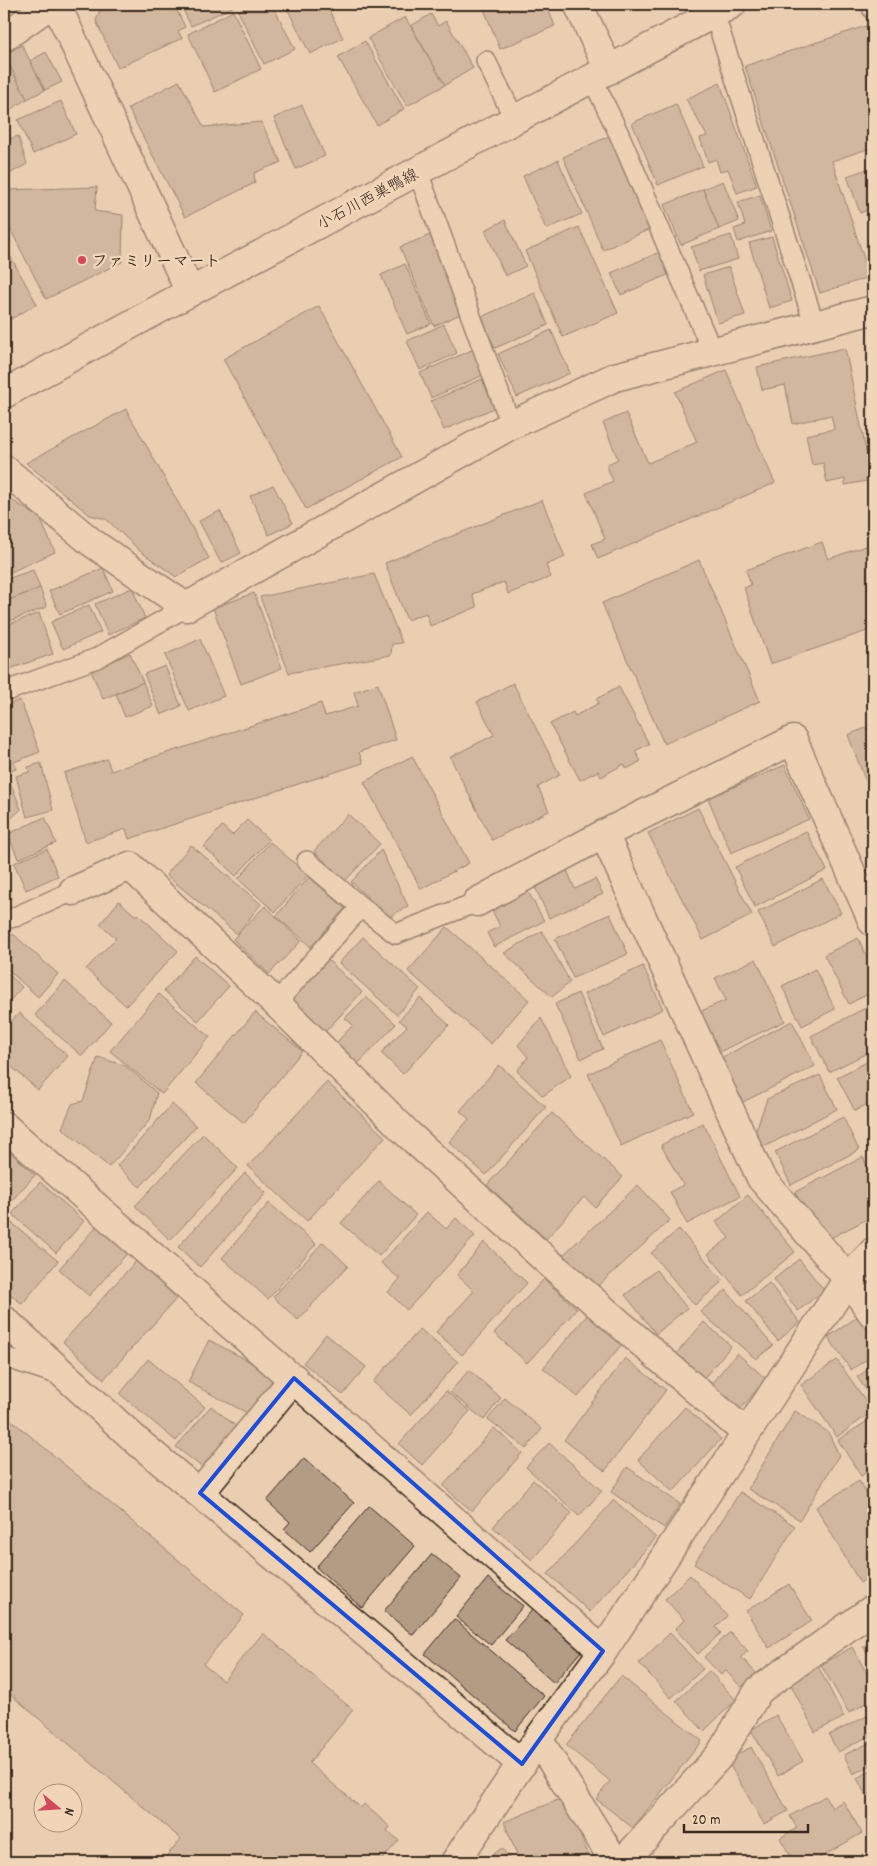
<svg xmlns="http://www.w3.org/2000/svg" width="877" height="1866" viewBox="0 0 877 1866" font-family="Dekko,'Klee One',sans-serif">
	<rect width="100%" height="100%" fill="#eaceb2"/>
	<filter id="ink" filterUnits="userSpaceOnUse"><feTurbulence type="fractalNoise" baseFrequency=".02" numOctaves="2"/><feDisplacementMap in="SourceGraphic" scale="10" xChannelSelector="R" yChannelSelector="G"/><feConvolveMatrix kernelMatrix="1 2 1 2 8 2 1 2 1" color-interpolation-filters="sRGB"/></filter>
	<g filter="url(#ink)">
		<g fill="#b49b84" stroke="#3b2a1e">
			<polygon points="102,4 174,4 185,27 178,31 182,38 118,68 96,21"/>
			<polygon points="180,4 232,4 233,7 191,26"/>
			<polygon points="253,4 272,4 295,49 264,64 238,11"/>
			<polygon points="285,4 326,4 343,38 310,54"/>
			<polygon points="482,4 546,4 555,26 500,49"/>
			<polygon points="233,11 261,69 215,92 188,34"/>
			<polygon points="431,14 438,26 446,21 473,68 445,85 411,26"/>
			<polygon points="405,17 445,85 407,106 368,38"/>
			<polygon points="869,25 873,37 873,147 832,161 870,277 820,293 745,66"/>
			<polygon points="365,41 404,109 377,125 338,57"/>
			<polygon points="22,45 45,90 27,99 4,55"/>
			<polygon points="46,52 62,82 45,90 30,61"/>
			<polygon points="4,55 27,99 11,109 4,96"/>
			<polygon points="179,81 204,127 261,122 281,162 254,173 255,183 185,217 128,108"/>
			<polygon points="720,83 757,186 737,193 728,169 720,172 716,159 708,162 700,138 707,136 686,99"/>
			<polygon points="61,101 76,134 33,154 18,120"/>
			<polygon points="676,104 703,166 658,185 632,123"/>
			<polygon points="302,105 325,156 296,169 274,118"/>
			<polygon points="18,136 27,164 4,177 4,141"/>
			<polygon points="609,136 650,229 603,250 563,157"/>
			<polygon points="558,160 582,214 546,229 523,176"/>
			<polygon points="873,167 873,208 860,213 847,176"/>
			<polygon points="723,181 739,221 719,229 703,189"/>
			<polygon points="97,187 95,211 123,215 122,262 46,299 4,217 4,190"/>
			<polygon points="703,189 719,229 681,245 664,205"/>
			<polygon points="760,195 771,231 738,242 734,229 745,225 738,202"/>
			<polygon points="505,220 526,266 505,276 485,230"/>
			<polygon points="579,227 618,313 563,337 525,251"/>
			<polygon points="430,235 463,313 434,326 400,247"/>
			<polygon points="731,235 738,259 699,271 691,247"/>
			<polygon points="772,237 792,301 769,308 749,243"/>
			<polygon points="4,245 37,304 4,323"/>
			<polygon points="662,251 672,273 621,295 611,273"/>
			<polygon points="405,264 431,324 407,334 381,275"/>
			<polygon points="729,267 745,315 718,323 703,275"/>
			<polygon points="535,293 548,325 495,348 481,317"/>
			<polygon points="319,306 402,457 306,509 223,359"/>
			<polygon points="444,324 457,353 420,370 407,341"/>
			<polygon points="551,330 570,373 517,397 498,354"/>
			<polygon points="845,348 872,480 845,485 845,479 827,483 823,463 812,465 806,435 834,429 831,415 793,424 785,385 762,390 757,367"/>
			<polygon points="474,349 486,374 431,398 420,373"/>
			<polygon points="726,370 775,483 598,559 592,544 605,539 586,493 613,481 606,465 618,459 603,423 626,413 648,463 697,442 675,392"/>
			<polygon points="482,379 494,408 444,430 431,401"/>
			<polygon points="126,409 209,558 176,577 140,551 106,519 90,515 26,463"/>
			<polygon points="273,485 293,523 269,535 250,496"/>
			<polygon points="4,495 40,518 55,552 4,575"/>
			<polygon points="542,500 565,557 546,565 551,577 508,594 504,582 472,594 477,607 430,626 426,613 407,620 385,563"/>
			<polygon points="220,511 241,553 221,563 199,521"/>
			<polygon points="822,542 828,559 871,544 873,552 873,629 770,664 744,588 751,585 746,570"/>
			<polygon points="699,560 760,701 664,744 602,603"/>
			<polygon points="103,568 113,591 60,614 49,591"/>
			<polygon points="33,570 40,588 4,602 4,580"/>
			<polygon points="374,574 402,643 392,644 391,655 289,673 260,597"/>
			<polygon points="40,588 47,607 4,623 4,602"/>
			<polygon points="132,588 145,618 108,635 95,604"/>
			<polygon points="254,593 282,668 241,684 213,608"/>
			<polygon points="89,605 101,632 63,649 51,622"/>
			<polygon points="39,613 53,654 4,671 4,626"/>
			<polygon points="200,639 224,696 189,711 165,655"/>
			<polygon points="130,653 143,682 103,699 91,671"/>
			<polygon points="165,666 181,706 161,715 144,674"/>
			<polygon points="143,682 153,706 125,717 116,694"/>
			<polygon points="513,683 560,775 538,787 549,811 492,840 450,757 494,735 477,702"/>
			<polygon points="378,684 396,740 359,752 363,763 129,839 126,829 86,842 64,773 107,759 111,771 321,703 325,716 358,706 354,692"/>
			<polygon points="619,687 649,744 635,751 641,761 627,769 624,764 601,777 598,771 580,780 550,724 573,712 575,716 599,703 596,699"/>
			<polygon points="20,700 40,752 14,762 16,769 4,774 4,706"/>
			<polygon points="873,725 873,800 848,735"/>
			<polygon points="412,756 469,863 421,889 364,782"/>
			<polygon points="41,763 53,810 27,817 16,776 29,772 28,767"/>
			<polygon points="785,765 809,819 731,853 708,798"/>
			<polygon points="11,784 21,809 4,825 4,790"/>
			<polygon points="698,808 752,915 703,940 648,833"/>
			<polygon points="348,814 380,844 345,881 314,851"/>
			<polygon points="45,817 56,843 18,859 8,834"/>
			<polygon points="247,820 269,840 236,876 204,847 222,826 232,835"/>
			<polygon points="806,831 827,870 755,907 735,867"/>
			<polygon points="270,842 308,875 275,912 238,879"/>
			<polygon points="191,845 261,904 237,934 166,875"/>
			<polygon points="47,849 58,876 26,890 14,863"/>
			<polygon points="381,850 408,906 389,917 351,882"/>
			<polygon points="564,863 575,889 595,879 603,894 549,918 531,878"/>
			<polygon points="309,877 345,908 311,947 276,916"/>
			<polygon points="823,879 841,913 775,947 758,912"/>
			<polygon points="525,886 544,921 494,947 487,933 500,926 489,905"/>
			<polygon points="119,901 136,916 138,914 178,951 126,1006 86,969 116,938 100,924"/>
			<polygon points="265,906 301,941 269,974 233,939"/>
			<polygon points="610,914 628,954 573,978 555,939"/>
			<polygon points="447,927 529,1000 491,1044 408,971"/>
			<polygon points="542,931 570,982 552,997 504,953"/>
			<polygon points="13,934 58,974 38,997 4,966 4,944"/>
			<polygon points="363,937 420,989 397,1015 339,963"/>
			<polygon points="858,938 873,969 873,991 849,1004 824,955"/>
			<polygon points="195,956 229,986 198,1021 164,991"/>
			<polygon points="756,959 785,1021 719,1052 699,1012 726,1000 715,978"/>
			<polygon points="328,960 362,992 325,1032 291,1000"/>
			<polygon points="643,966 663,1009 604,1037 584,994"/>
			<polygon points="815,969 835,1009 802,1026 782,986"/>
			<polygon points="4,970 22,987 4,1007"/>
			<polygon points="65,981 111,1022 82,1056 35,1015"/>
			<polygon points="578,993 603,1049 581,1059 555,1004"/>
			<polygon points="159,994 210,1037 162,1094 110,1051"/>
			<polygon points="366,997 396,1024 358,1064 336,1043 353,1025 345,1018"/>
			<polygon points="420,998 449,1025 403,1074 381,1053 407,1026 399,1020"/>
			<polygon points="873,1004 873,1050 829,1072 811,1036"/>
			<polygon points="255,1012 302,1051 244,1123 196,1083"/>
			<polygon points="19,1013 68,1056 38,1090 4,1060 4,1029"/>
			<polygon points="541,1018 571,1076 543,1096 517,1071 528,1057 518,1045"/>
			<polygon points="792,1021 815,1066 743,1102 721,1058"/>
			<polygon points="660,1040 693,1112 621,1146 588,1074"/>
			<polygon points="98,1057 126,1066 157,1093 150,1120 109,1167 62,1128 72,1104 83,1101"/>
			<polygon points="873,1059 873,1101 855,1111 837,1077"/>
			<polygon points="499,1065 546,1107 486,1175 449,1142 469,1119 460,1111"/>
			<polygon points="820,1075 837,1109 766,1146 752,1141 767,1099"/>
			<polygon points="327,1082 385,1137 307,1221 248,1166"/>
			<polygon points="172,1104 196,1126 140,1187 117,1166"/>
			<polygon points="552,1113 623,1177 595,1207 584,1197 546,1239 487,1185"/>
			<polygon points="843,1117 859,1150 791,1185 775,1152"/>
			<polygon points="703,1123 740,1196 687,1224 670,1192 683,1185 661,1145"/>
			<polygon points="203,1134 238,1168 170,1240 135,1206"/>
			<polygon points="4,1146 35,1175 4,1209"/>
			<polygon points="863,1157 873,1178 873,1216 821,1243 795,1192"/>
			<polygon points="245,1173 266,1193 200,1267 178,1247"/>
			<polygon points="379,1181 416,1215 379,1256 341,1223"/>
			<polygon points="40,1182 84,1221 56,1253 12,1214"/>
			<polygon points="638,1185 670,1220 594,1290 562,1256"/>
			<polygon points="748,1195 795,1252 742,1295 708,1254 729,1238 716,1222"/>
			<polygon points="269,1203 316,1244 268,1299 222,1258"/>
			<polygon points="427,1212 446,1229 456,1218 475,1236 407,1310 388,1292 400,1279 381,1263"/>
			<polygon points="101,1221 132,1248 89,1296 59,1269"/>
			<polygon points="12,1223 58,1261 22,1304 4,1289 4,1233"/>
			<polygon points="679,1229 723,1281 695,1305 651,1253"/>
			<polygon points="323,1242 348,1266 298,1320 273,1297"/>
			<polygon points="484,1242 527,1283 462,1355 436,1332 474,1291 457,1275"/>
			<polygon points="799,1259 824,1290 798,1311 774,1279"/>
			<polygon points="136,1261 177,1298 104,1379 63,1342"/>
			<polygon points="656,1270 687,1308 656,1334 625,1295"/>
			<polygon points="544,1279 577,1309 527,1363 494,1333"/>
			<polygon points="769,1283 800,1322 778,1341 746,1301"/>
			<polygon points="726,1290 773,1346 756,1359 700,1312"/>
			<polygon points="588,1314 623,1343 578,1397 543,1368"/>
			<polygon points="860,1315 873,1335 873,1355 851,1370 828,1337"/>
			<polygon points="704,1322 731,1346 703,1379 676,1354"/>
			<polygon points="420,1329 458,1362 411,1415 373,1382"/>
			<polygon points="326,1334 366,1367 343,1395 303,1363"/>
			<polygon points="209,1340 275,1375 253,1416 188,1382"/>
			<polygon points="737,1353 766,1379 739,1411 710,1385"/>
			<polygon points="625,1358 666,1390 605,1471 564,1440"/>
			<polygon points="148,1359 205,1407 176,1441 120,1394"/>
			<polygon points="837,1360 873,1411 837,1437 801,1385"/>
			<polygon points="873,1366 873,1400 857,1377"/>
			<polygon points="469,1370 501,1398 484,1420 450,1392"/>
			<polygon points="446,1391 470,1411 422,1465 399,1444"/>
			<polygon points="505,1398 542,1429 526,1449 488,1419"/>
			<polygon points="211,1406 237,1427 203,1468 176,1447"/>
			<polygon points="685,1407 721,1439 673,1492 638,1460"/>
			<polygon points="795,1411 828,1432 839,1455 800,1520 748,1489"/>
			<polygon points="4,1414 244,1615 203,1664 223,1681 263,1633 353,1710 309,1763 361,1808 364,1804 390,1827 387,1831 399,1840 380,1862 161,1862 181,1839 4,1689"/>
			<polygon points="872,1418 873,1468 861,1476 838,1440"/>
			<polygon points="494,1428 522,1453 472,1511 443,1486"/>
			<polygon points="549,1443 602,1491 579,1516 526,1467"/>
			<polygon points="304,1458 354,1503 310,1552 284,1529 290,1522 267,1501"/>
			<polygon points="627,1467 680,1504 664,1528 611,1492"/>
			<polygon points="533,1480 572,1513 532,1560 493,1527"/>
			<polygon points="859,1481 873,1505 873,1575 860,1583 816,1507"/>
			<polygon points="740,1492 795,1526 750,1599 694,1564"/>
			<polygon points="614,1500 656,1538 590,1612 548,1574"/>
			<polygon points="369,1506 415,1546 362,1608 316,1567"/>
			<polygon points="432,1554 461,1578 413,1635 384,1611"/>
			<polygon points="690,1575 727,1616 716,1627 721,1633 698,1654 675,1629 684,1620 665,1599"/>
			<polygon points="488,1578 523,1606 491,1645 456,1617"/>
			<polygon points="789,1584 812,1621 769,1648 746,1611"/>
			<polygon points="535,1607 583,1649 554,1683 505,1640"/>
			<polygon points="454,1619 544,1696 515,1731 425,1654"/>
			<polygon points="730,1632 748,1651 741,1657 757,1674 741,1687 726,1671 721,1675 704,1657"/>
			<polygon points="670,1633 703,1669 671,1698 639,1663"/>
			<polygon points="873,1640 873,1663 863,1646"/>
			<polygon points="852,1647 873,1684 873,1699 849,1713 821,1665"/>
			<polygon points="817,1664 844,1717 815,1732 788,1679"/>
			<polygon points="709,1671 736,1700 704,1731 676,1701"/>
			<polygon points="621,1676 702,1741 633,1828 596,1799 610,1781 566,1745"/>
			<polygon points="873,1713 873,1734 838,1752 829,1735"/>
			<polygon points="776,1715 803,1761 778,1776 751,1730"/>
			<polygon points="873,1741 873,1764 853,1774 844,1755"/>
			<polygon points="751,1747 788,1811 764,1824 727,1760"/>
			<polygon points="873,1769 873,1792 866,1796 857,1778"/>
			<polygon points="825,1796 832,1808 843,1801 862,1833 813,1862 794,1862 780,1838 797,1828 790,1816"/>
			<polygon points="565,1797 588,1854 567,1862 520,1862 504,1822"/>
			<polygon points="502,1848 512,1862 482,1862"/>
		</g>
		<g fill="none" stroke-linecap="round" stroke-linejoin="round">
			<g stroke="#3b2a1e" stroke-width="22">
				<g id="lane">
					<polyline points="871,4 873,10"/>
					<polyline points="714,13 815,326"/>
					<polyline points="486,61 515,120"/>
					<polyline points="592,78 620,136 712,351"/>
					<polyline points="418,172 511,425"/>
					<polyline points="4,692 97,658 186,607"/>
					<polyline points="307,861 361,907"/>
					<polyline points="4,919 15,917 73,891"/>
					<polyline points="276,1003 361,907 396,934 477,902"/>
					<polyline points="4,1357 60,1375"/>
				</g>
			</g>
			<g stroke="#3b2a1e" stroke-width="31">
				<g id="street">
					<polyline points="56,4 190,292"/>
					<polyline points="578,4 609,70"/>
					<polyline points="4,37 51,4"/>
					<polyline points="4,469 91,542 186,607 511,425 615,377 873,310"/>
					<polyline points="604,834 761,1178 848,1279 873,1314"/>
					<polyline points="73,891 130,866 276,1003 409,1135 546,1260 746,1433"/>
					<polyline points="477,902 604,834 793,740 873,922"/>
					<polyline points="4,1126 603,1651"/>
					<polyline points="4,1320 138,1442 522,1764"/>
					<polyline points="200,1493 294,1378"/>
					<polyline points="538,1739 615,1862"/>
					<polyline points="455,1862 538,1739 603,1651 848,1279 873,1252"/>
					<polyline points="623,1862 719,1756 759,1690 873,1609"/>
				</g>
			</g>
			<g stroke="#3b2a1e" stroke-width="31">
				<polyline id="secondary" points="4,394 190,292 732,4"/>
			</g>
			<use href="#lane" stroke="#f1d5b8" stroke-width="19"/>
			<use href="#street" stroke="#f1d5b8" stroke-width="28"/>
			<use href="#secondary" stroke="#f1d5b8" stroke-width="28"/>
		</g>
	</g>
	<path d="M0 0H877V1866H0ZM294 1378 603 1651 522 1764 200 1493Z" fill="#eaceb2" fill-opacity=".55" fill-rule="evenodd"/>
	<path fill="none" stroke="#1d4ed8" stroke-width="4" stroke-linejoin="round" d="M294 1378 603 1651 522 1764 200 1493Z"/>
	<circle fill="#d1495b" stroke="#f1d5b8" stroke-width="2" cx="82" cy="260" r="5"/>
	<g text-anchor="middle" stroke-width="5" stroke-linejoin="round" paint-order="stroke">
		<g font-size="16" fill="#3b2a1e" stroke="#f1d5b8">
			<text transform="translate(367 198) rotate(-28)" y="6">小石川西巣鴨線</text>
		</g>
		<g font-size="16" font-weight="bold" fill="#3b2a1e" stroke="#f1d5b8" text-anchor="start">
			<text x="92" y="266">ファミリーマート</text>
		</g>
	</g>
	<rect width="877" height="1866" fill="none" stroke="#f1d5b8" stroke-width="20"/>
	<rect x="10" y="10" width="857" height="1846" fill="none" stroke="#3b2a1e" stroke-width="2" filter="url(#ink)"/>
	<g transform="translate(58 1808) rotate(108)"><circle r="24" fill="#f1d5b8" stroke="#a8917a"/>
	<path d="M0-4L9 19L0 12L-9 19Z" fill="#d1495b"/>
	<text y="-8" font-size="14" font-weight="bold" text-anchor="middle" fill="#3b2a1e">N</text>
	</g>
	<path d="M684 1824v8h124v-8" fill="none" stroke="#3b2a1e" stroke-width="2.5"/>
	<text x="692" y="1824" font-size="15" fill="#3b2a1e" stroke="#f1d5b8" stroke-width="4" paint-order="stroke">20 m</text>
</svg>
